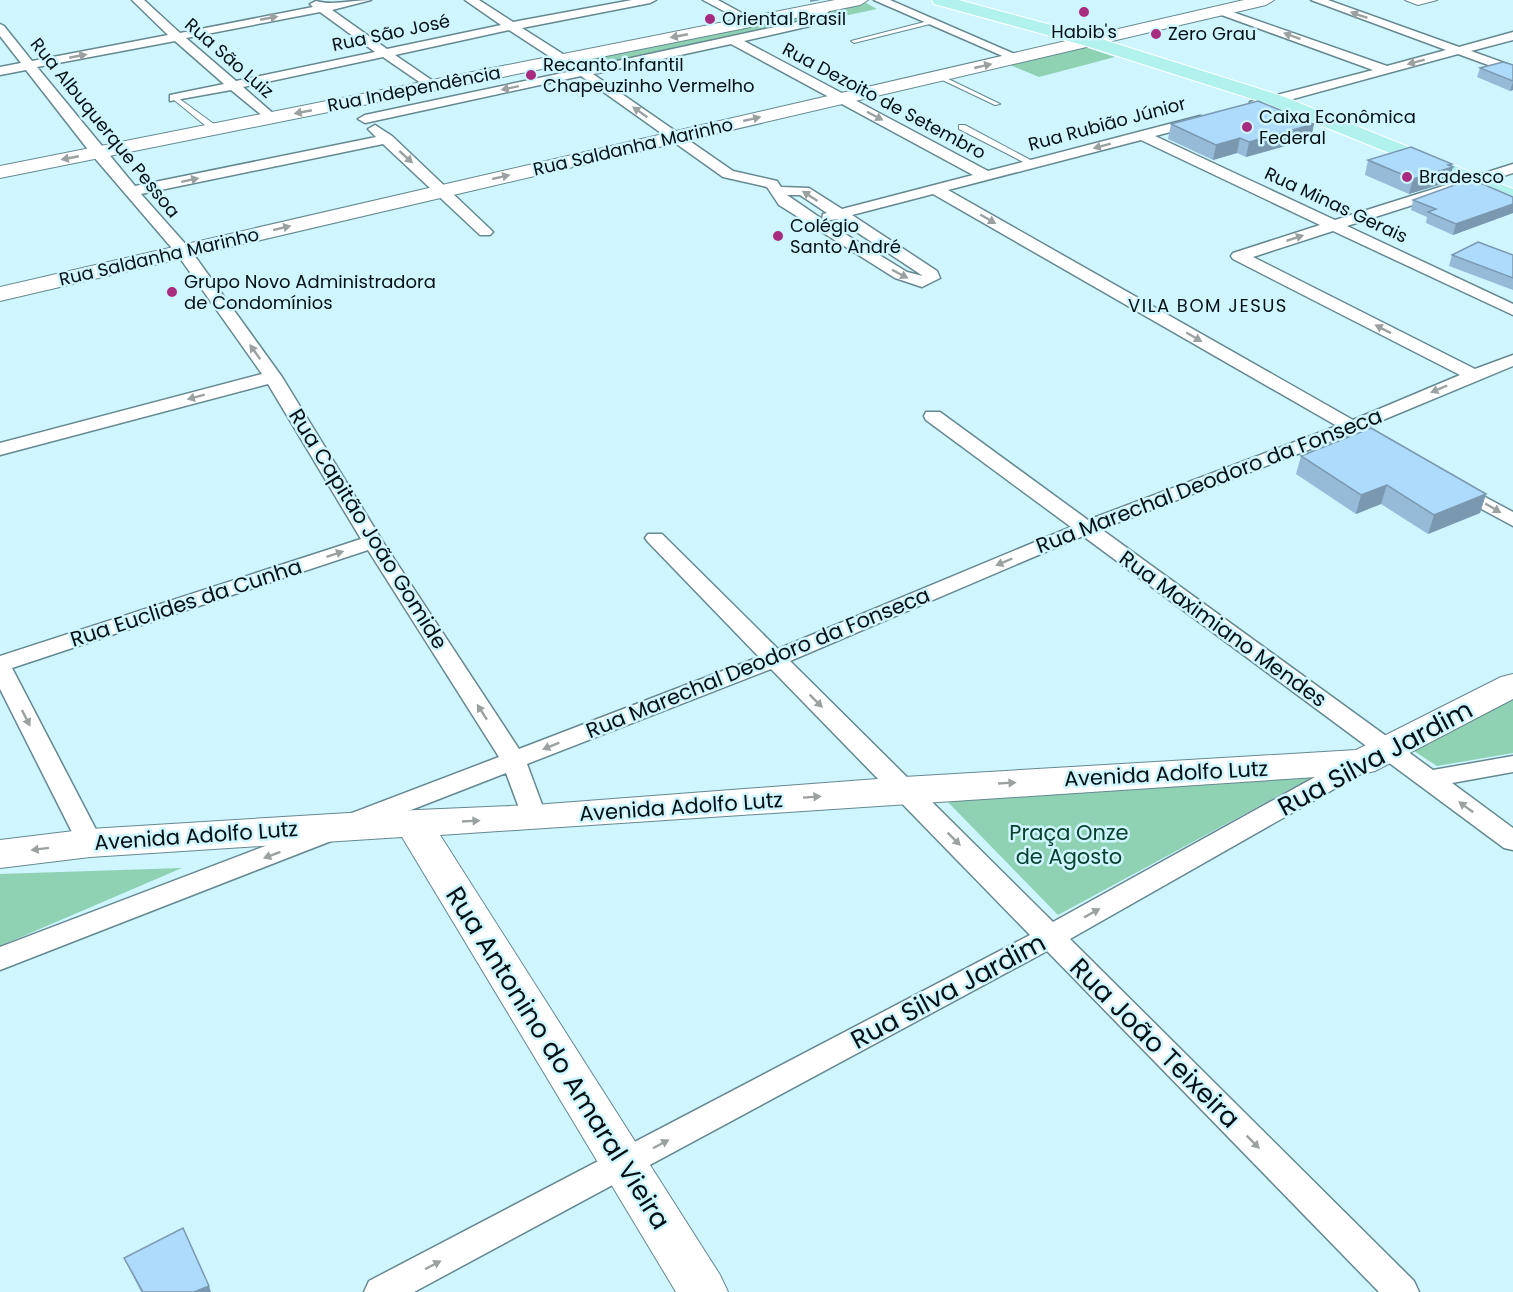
<svg xmlns="http://www.w3.org/2000/svg" width="1513" height="1292" viewBox="0 0 1513 1292" font-family="Poppins,sans-serif">
	<rect width="100%" height="100%" fill="#cff5ff"/>
	<g fill="#8ed1b3">
		<polygon points="864,2 877,9 811,23 831,9"/>
		<polygon points="822,9 804,23 583,71 565,61"/>
		<polygon points="1082,46 1115,57 1039,77 1005,63"/>
		<polygon points="1513,696 1513,753 1437,766 1408,747"/>
		<polygon points="1318,774 1058,915 942,796"/>
		<polygon points="182,868 0,946 0,874"/>
	</g>
	<g fill="none" stroke-linecap="round" stroke-linejoin="round">
		<g stroke="#658891" stroke-width="2">
			<g id="lane">
				<polygon points="1405,0 1437,0 1418,5"/>
				<polygon points="932,20 934,23 854,43 851,41"/>
				<polygon points="936,75 940,75 1000,104 995,105 936,77"/>
				<polygon points="173,97 177,97 218,127 218,131 212,131 173,99"/>
				<polygon points="959,125 965,125 1038,164 1031,166 959,129"/>
			</g>
		</g>
		<g stroke="#658891" stroke-width="3">
			<g id="street">
				<path d="M132 0H144L180 33 313 7 310 4 316 1C332 6 352 0 371 0L332 10 387 49 501 25 465 0H479L513 22 632 0H656L650 3 522 28 585 68 802 21 829 3 835 6 833 8 810 26 744 41 988 171 1200 116 1205 117V123L1155 136 1335 220 1513 164V173L1347 226 1513 304V315L1333 231 1253 257 1475 369 1513 355V366L1366 427 1370 432 1368 436 1361 438 1350 434 1101 529 1433 770 1513 756V772L1452 783 1513 828V850L1504 848 1083 536 790 661 1053 922 1353 756 1362 754 1371 756 1374 762 1371 768 1070 939 1414 1281 1419 1292H1379L1047 951 414 1292H364L369 1281 1030 935 771 669 527 764 547 818 543 824 534 827 525 824 506 773 0 970V947L499 757 368 550 12 668 103 843 99 850 90 852 81 850 0 689V656L361 539 268 384 0 455V443L262 374 177 254 93 156 26 70 0 75V67L21 63 0 36V24L4 26 32 61 168 35ZM320 12 375 52 236 81 186 38ZM509 30 572 71 365 115 358 119 365 123 581 76 723 177 767 187 779 205 895 278 922 287 940 278 937 271 852 215 933 194 1337 426 1088 520 940 412H926L924 416 926 420 1071 527 778 649 662 534H648L645 538 648 542 759 657 519 749 383 542 282 377 189 248 141 194 383 144 480 235H490L493 232 490 229 392 136 375 125 368 129 376 137 135 186 37 67 175 41 224 84 170 95V101L231 90 270 122 275 121V115L243 87 383 57 431 90 436 89V83L395 55ZM731 44 973 175 842 209 809 188 781 187 777 181 733 171 593 74ZM1141 140 1320 225 1233 253 1231 256 1233 259 1460 375 1353 420 948 190ZM787 195H800L827 213 823 214 822 219ZM837 219 923 276 907 272 824 221Z"/>
				<polygon points="703,0 718,0 758,22 748,24"/>
				<polygon points="874,0 890,0 1024,58 1014,61"/>
				<polygon points="1311,0 1328,0 1459,47 1513,32 1513,40 1471,51 1513,66 1513,74 1458,54 1260,108 1250,108 1250,102 1373,70 1216,13 1216,9 1224,9 1387,66 1446,50"/>
				<polygon points="1457,482 1513,512 1513,526 1450,492 1447,488 1450,484"/>
			</g>
		</g>
		<g stroke="#658891" stroke-width="2">
			<g id="secondary">
				<polygon points="835,0 868,0 860,5 0,178 0,166"/>
				<polygon points="1244,0 1274,0 1266,5 0,301 0,287"/>
				<polygon points="1513,674 1513,699 1375,771 1362,774 440,835 720,1275 728,1292 676,1292 402,837 90,857 0,868 0,840 90,829 349,813 534,805 904,777 1356,750 1501,677"/>
			</g>
		</g>
		<g stroke="#fff" stroke-width="2">
			<polygon id="primary" points="932,0 959,0 1095,37 1282,96 1513,189 1513,203 1268,104 1083,45 934,4"/>
		</g>
		<use href="#lane" fill="#fff" fill-rule="evenodd"/>
		<use href="#street" fill="#fff" fill-rule="evenodd"/>
		<use href="#secondary" fill="#fff" fill-rule="evenodd"/>
		<use href="#primary" fill="#b1f2ee" fill-rule="evenodd"/>
	</g>
	<g fill="#96bbd9">
		<polygon points="1513,65 1513,90 1510,91 1477,77 1480,68"/>
		<polygon points="1171,124 1311,139 1246,157 1237,153 1213,160 1168,139"/>
		<polygon points="1368,160 1452,164 1451,166 1453,167 1448,182 1409,194 1365,175"/>
		<polygon points="1513,197 1513,213 1453,235 1426,223 1427,217 1411,210 1413,200"/>
		<polygon points="1452,255 1513,255 1513,290 1449,266"/>
		<polygon points="1301,456 1486,494 1480,513 1428,534 1381,504 1356,514 1296,474"/>
		<polygon points="124,1258 211,1292 141,1292"/>
	</g>
	<g fill="#7a99b0">
		<polygon points="810,0 821,0 810,2"/>
		<polygon points="1513,82 1513,90 1510,91"/>
		<polygon points="1314,124 1311,139 1246,157 1249,142"/>
		<polygon points="1240,138 1237,153 1213,160 1216,145"/>
		<polygon points="1452,164 1451,167 1453,167 1448,182 1409,194 1413,179"/>
		<polygon points="1513,204 1513,213 1453,235 1456,224"/>
		<polygon points="1387,485 1381,504 1356,514 1361,495"/>
		<polygon points="1486,494 1480,513 1428,534 1434,515"/>
		<polygon points="209,1286 211,1292 194,1292"/>
	</g>
	<g fill="#aedafc" stroke="#7a99b0" stroke-width="1.5">
		<polygon points="1503,62 1513,65 1513,81 1480,68"/>
		<polygon points="1258,101 1314,124 1249,142 1240,138 1216,145 1171,124"/>
		<polygon points="1411,147 1452,164 1448,165 1453,167 1413,179 1368,160"/>
		<polygon points="1471,179 1513,197 1513,204 1456,224 1428,212 1436,209 1413,200"/>
		<polygon points="1478,242 1513,255 1513,278 1452,255"/>
		<polygon points="1371,428 1486,494 1434,515 1387,485 1361,495 1301,456"/>
		<polygon points="183,1228 209,1286 194,1292 143,1292 124,1258"/>
	</g>
	<defs><path id="oneway-solid" d="M-6-.8H1V-3.2L6.5 0L1 3.2V.8H-6Z" transform="scale(1.5)"/></defs>
	<g fill="#9ba0a1">
		<use href="#oneway-solid" transform="translate(1359 15) rotate(-161)"/>
		<use href="#oneway-solid" transform="translate(269 18) rotate(-11)"/>
		<use href="#oneway-solid" transform="translate(679 36) rotate(169)"/>
		<use href="#oneway-solid" transform="translate(1292 36) rotate(-160)"/>
		<use href="#oneway-solid" transform="translate(78 56) rotate(-11)"/>
		<use href="#oneway-solid" transform="translate(1416 62) rotate(165)"/>
		<use href="#oneway-solid" transform="translate(983 66) rotate(-13)"/>
		<use href="#oneway-solid" transform="translate(510 88) rotate(168)"/>
		<use href="#oneway-solid" transform="translate(303 112) rotate(169)"/>
		<use href="#oneway-solid" transform="translate(640 112) rotate(-145)"/>
		<use href="#oneway-solid" transform="translate(875 116) rotate(28)"/>
		<use href="#oneway-solid" transform="translate(752 119) rotate(-13)"/>
		<use href="#oneway-solid" transform="translate(1102 146) rotate(165)"/>
		<use href="#oneway-solid" transform="translate(406 157) rotate(42)"/>
		<use href="#oneway-solid" transform="translate(70 158) rotate(169)"/>
		<use href="#oneway-solid" transform="translate(501 177) rotate(-13)"/>
		<use href="#oneway-solid" transform="translate(190 180) rotate(-12)"/>
		<use href="#oneway-solid" transform="translate(810 196) rotate(-147)"/>
		<use href="#oneway-solid" transform="translate(988 219) rotate(30)"/>
		<use href="#oneway-solid" transform="translate(282 228) rotate(-13)"/>
		<use href="#oneway-solid" transform="translate(1295 238) rotate(-18)"/>
		<use href="#oneway-solid" transform="translate(900 274) rotate(28)"/>
		<use href="#oneway-solid" transform="translate(1383 329) rotate(-153)"/>
		<use href="#oneway-solid" transform="translate(1194 337) rotate(30)"/>
		<use href="#oneway-solid" transform="translate(255 352) rotate(-126)"/>
		<use href="#oneway-solid" transform="translate(1439 389) rotate(157)"/>
		<use href="#oneway-solid" transform="translate(196 397) rotate(165)"/>
		<use href="#oneway-solid" transform="translate(1493 508) rotate(30)"/>
		<use href="#oneway-solid" transform="translate(335 554) rotate(-18)"/>
		<use href="#oneway-solid" transform="translate(1004 562) rotate(157)"/>
		<use href="#oneway-solid" transform="translate(816 701) rotate(45)"/>
		<use href="#oneway-solid" transform="translate(482 712) rotate(-123)"/>
		<use href="#oneway-solid" transform="translate(26 718) rotate(63)"/>
		<use href="#oneway-solid" transform="translate(551 746) rotate(158)"/>
		<use href="#oneway-solid" transform="translate(1007 783) rotate(-3)"/>
		<use href="#oneway-solid" transform="translate(812 797) rotate(-4)"/>
		<use href="#oneway-solid" transform="translate(1466 807) rotate(-144)"/>
		<use href="#oneway-solid" transform="translate(471 821) rotate(-3)"/>
		<use href="#oneway-solid" transform="translate(954 839) rotate(45)"/>
		<use href="#oneway-solid" transform="translate(40 849) rotate(173)"/>
		<use href="#oneway-solid" transform="translate(272 855) rotate(159)"/>
		<use href="#oneway-solid" transform="translate(1092 913) rotate(-29)"/>
		<use href="#oneway-solid" transform="translate(1253 1142) rotate(45)"/>
		<use href="#oneway-solid" transform="translate(661 1144) rotate(-28)"/>
		<use href="#oneway-solid" transform="translate(433 1265) rotate(-28)"/>
	</g>
	<g fill="#a72b7e" stroke="#cff5ff" stroke-width="2">
		<circle cx="1084" cy="12" r="6"/>
		<circle cx="710" cy="19" r="6"/>
		<circle cx="1156" cy="34" r="6"/>
		<circle cx="531" cy="75" r="6"/>
		<circle cx="1247" cy="127" r="6"/>
		<circle cx="1407" cy="177" r="6"/>
		<circle cx="778" cy="236" r="6"/>
		<circle cx="172" cy="292" r="6"/>
	</g>
	<g text-anchor="middle" stroke-width="5" stroke-linejoin="round" paint-order="stroke">
		<g font-size="18" fill="#041114" stroke="#cff5ff" text-anchor="start">
			<text x="722" y="25">Oriental Brasil</text>
			<text x="1084" y="38" text-anchor="middle">Habib's</text>
			<text x="1168" y="40">Zero Grau</text>
			<text x="543" y="71">Recanto Infantil<tspan x="543" dy="21">Chapeuzinho Vermelho</tspan></text>
			<text x="1259" y="123">Caixa Econômica<tspan x="1259" dy="21">Federal</tspan></text>
			<text x="1419" y="183">Bradesco</text>
			<text x="790" y="232">Colégio<tspan x="790" dy="21">Santo André</tspan></text>
			<text x="184" y="288">Grupo Novo Administradora<tspan x="184" dy="21">de Condomínios</tspan></text>
		</g>
		<g font-size="18" fill="#041114" stroke="#cff5ff">
			<text transform="translate(391 33) rotate(-12)" y="6">Rua São José</text>
			<text transform="translate(229 58) rotate(41)" y="6">Rua São Luiz</text>
			<text transform="translate(414 89) rotate(-11)" y="6">Rua Independência</text>
			<text transform="translate(884 101) rotate(28)" y="6">Rua Dezoito de Setembro</text>
			<text transform="translate(1107 124) rotate(-15)" y="6">Rua Rubião Júnior</text>
			<text transform="translate(105 128) rotate(51)" y="6">Rua Albuquerque Pessoa</text>
			<text transform="translate(633 147) rotate(-13)" y="6">Rua Saldanha Marinho</text>
			<text transform="translate(1336 205) rotate(25)" y="6">Rua Minas Gerais</text>
			<text transform="translate(159 257) rotate(-13)" y="6">Rua Saldanha Marinho</text>
		</g>
		<g font-size="18" letter-spacing="1.5" fill="#041114" stroke="#cff5ff">
			<text x="1208" y="312">VILA BOM JESUS</text>
		</g>
		<g font-size="21" fill="#041114" stroke="#cff5ff">
			<text transform="translate(1209 481) rotate(-21)" y="7">Rua Marechal Deodoro da Fonseca</text>
			<text transform="translate(368 529) rotate(58)" y="7">Rua Capitão João Gomide</text>
			<text transform="translate(186 603) rotate(-18)" y="7">Rua Euclides da Cunha</text>
			<text transform="translate(1223 629) rotate(36)" y="7">Rua Maximiano Mendes</text>
			<text transform="translate(758 663) rotate(-22)" y="7">Rua Marechal Deodoro da Fonseca</text>
			<text transform="translate(1166 774) rotate(-3)" y="7">Avenida Adolfo Lutz</text>
			<text transform="translate(681 807) rotate(-4)" y="7">Avenida Adolfo Lutz</text>
			<text transform="translate(196 836) rotate(-4)" y="7">Avenida Adolfo Lutz</text>
		</g>
		<g font-size="21" fill="#07422e" stroke="#cff5ff">
			<text x="1069" y="840">Praça Onze<tspan x="1069" dy="24">de Agosto</tspan></text>
		</g>
		<g font-size="26" fill="#041114" stroke="#cff5ff">
			<text transform="translate(1375 758) rotate(-28)" y="9">Rua Silva Jardim</text>
			<text transform="translate(948 991) rotate(-28)" y="9">Rua Silva Jardim</text>
			<text transform="translate(1155 1043) rotate(45)" y="9">Rua João Teixeira</text>
			<text transform="translate(558 1058) rotate(58)" y="9">Rua Antonino do Amaral Vieira</text>
		</g>
	</g>
</svg>
